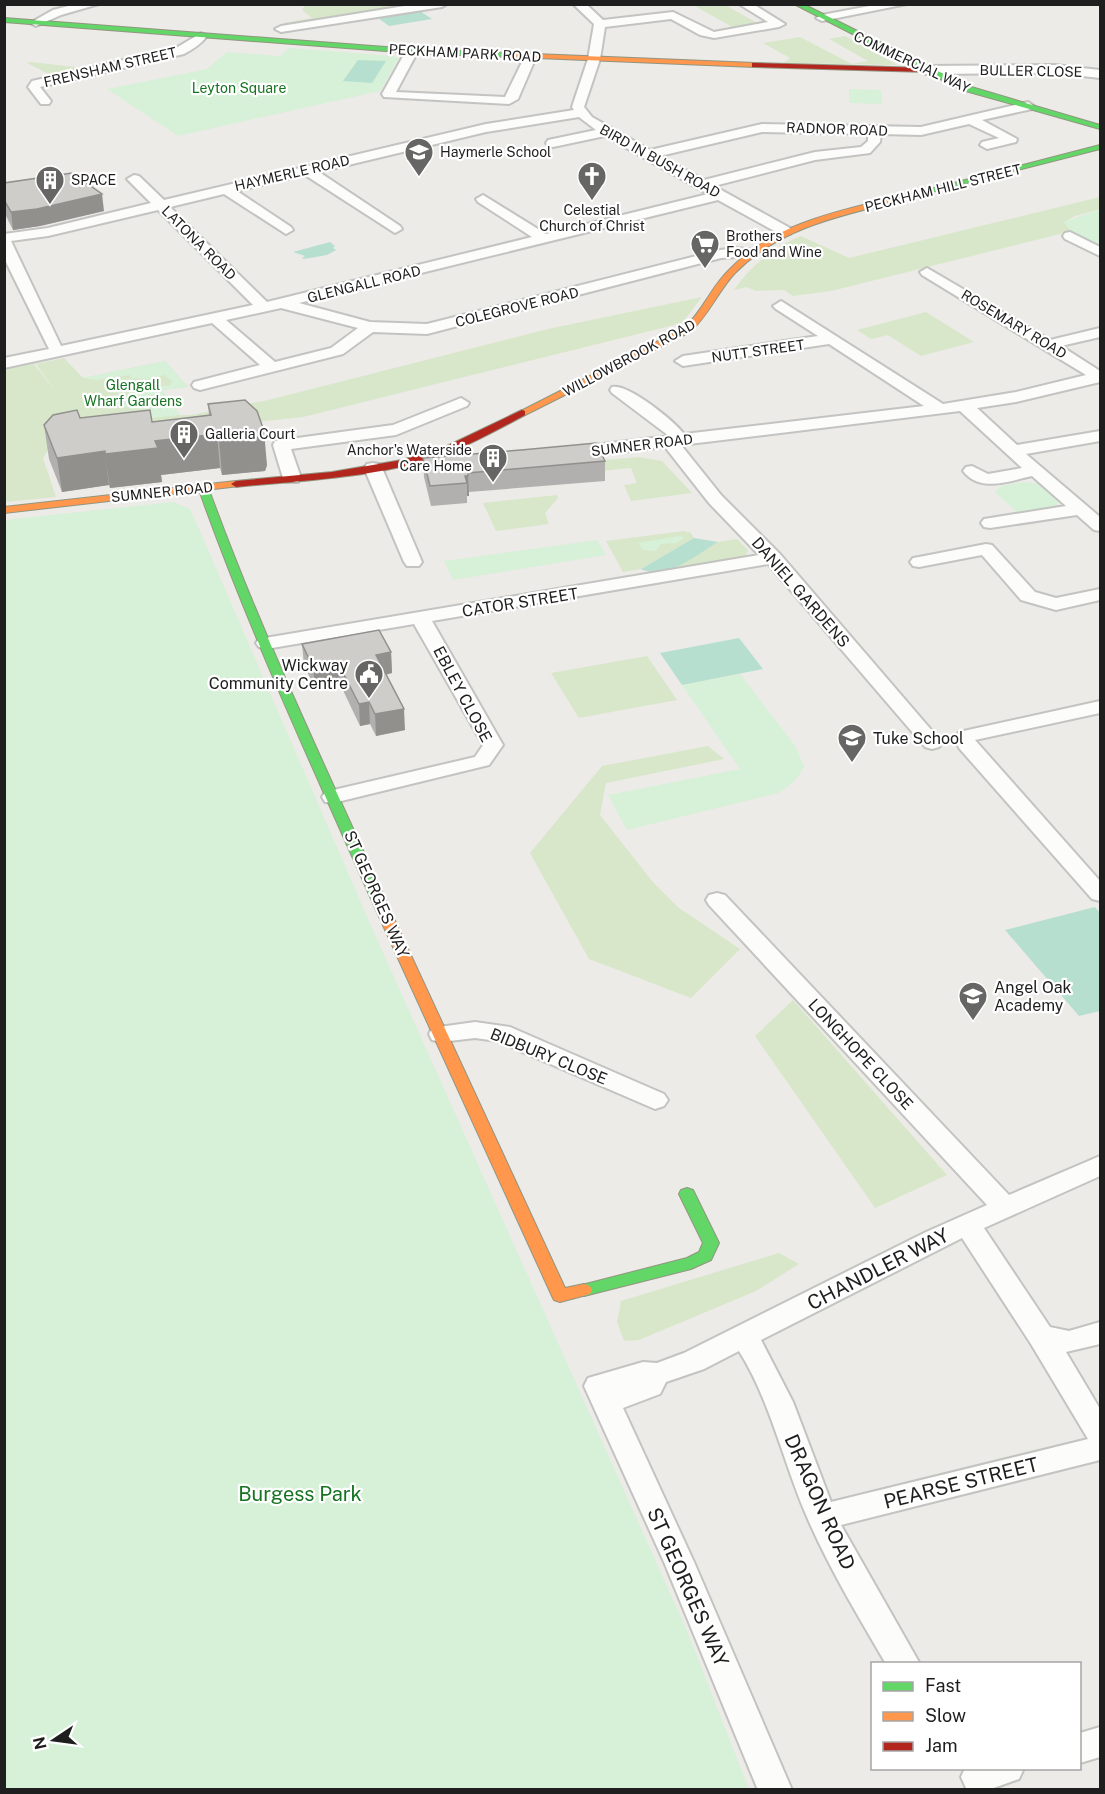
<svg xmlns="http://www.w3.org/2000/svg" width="1105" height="1794" viewBox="0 0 1105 1794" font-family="'Public Sans',sans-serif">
	<rect width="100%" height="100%" fill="#ecebe7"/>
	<g fill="#d8e7c9">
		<polygon points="305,5 422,5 286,25 283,23 312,18 302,10"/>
		<polygon points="693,5 725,5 759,24 734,28"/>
		<polygon points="845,36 897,65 784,63 790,58 763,43 800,37 852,64 868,61 829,39"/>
		<polygon points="30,62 94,69 55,77 27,63"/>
		<path d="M1100 197V209L1075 216 1064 222 1071 231 1068 232 831 291 793 296 784 290 756 291 747 287 734 290C750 267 774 246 801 236L849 258Z"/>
		<polygon points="702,297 682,323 303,417 87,440 51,446 43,458 56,497 5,502 4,370 34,364 56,392 36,364 64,358 83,378 165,361 188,387 162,390 179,415 191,415 268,400 548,329"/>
		<polygon points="926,312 974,342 921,356 888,335 871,339 857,330"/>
		<polygon points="639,457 662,461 692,493 631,501 624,485 637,483 631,468 600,471 595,461"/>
		<polygon points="557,495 558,498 545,513 549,524 496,531 483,503"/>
		<polygon points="684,531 691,533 694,538 641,569 623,572 606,541"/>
		<polygon points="737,539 748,550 746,555 734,560 674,567 718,542"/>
		<polygon points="647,656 677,700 579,718 551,673"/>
		<polygon points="708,746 724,759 606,783 600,815 652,881 679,908 740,949 691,998 589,959 530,853 602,766"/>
		<polygon points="793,1000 947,1175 875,1208 755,1036"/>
		<polygon points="779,1253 799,1264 756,1291 639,1340 624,1341 617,1322 621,1301"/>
	</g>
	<g fill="#d7f0d8">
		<polygon points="289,48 392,56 399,58 380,91 178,136 107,89 207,69 227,52 280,56"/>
		<polygon points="849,89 881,90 882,104 849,103"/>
		<polygon points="1100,209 1100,246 1071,231 1064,222"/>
		<path d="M165 361 188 387 162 390 180 415 152 418 144 408 132 409 119 405 124 397C134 395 148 394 153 385L169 386 172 381 164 375 151 379 131 378 130 375 97 380 83 378Z"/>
		<polygon points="1022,482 1040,484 1057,499 1057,506 1019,514 996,493 996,490 1002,486"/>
		<polygon points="173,502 190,509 199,529 368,919 687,1631 749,1789 5,1789 5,521 13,519"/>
		<polygon points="679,536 685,537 677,543 661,544 656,551 643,550 638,543"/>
		<polygon points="597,540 606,555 453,580 444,561"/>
		<path d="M740 674 796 747 804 767C797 780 790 786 778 793L627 830 608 795 740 769 682 685Z"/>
	</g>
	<g fill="#b6dfcf">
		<polygon points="420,11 432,19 389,26 378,18"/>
		<polygon points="358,60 386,61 372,83 343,81"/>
		<polygon points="330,242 335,246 333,248 336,250 327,255 304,259 302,258 305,256 293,252"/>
		<path d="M694 538 718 542C696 555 666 581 641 569Z"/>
		<polygon points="739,638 763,669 682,685 660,653"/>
		<polygon points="1095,907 1100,913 1100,1011 1079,1016 1005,930"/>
	</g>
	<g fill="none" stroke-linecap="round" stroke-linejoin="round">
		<g stroke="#c3c3c1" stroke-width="4">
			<g id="street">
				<polygon points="76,4 99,4 61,15 36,26 30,23 53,10"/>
				<polygon points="417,4 447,4 442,7 281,32 275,29 281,26"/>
				<path d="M573 4H586L603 20 673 12 714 32 768 22 739 4H753L785 24 779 27 714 38 700 35 671 19 605 27 600 59 584 107 592 117 650 150 762 124 921 127 1028 102 1034 106 1032 109 982 120 1017 139 1016 142 987 149 980 145 982 142 999 138 969 124 921 135 881 134 880 142 870 153 815 160 714 186 790 228 792 231 790 234H780L718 200 299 303 370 322 427 324 720 250 735 248 756 250 758 253 756 256 721 258 427 334 373 332 343 354 200 390 194 388 192 385 194 382 260 365 212 323 4 368V358L49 349 4 258V234L48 228 151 203 127 179 134 175 139 176 164 200 486 124 574 110 572 107 588 59 594 24ZM579 117 596 130 548 140 546 143 548 146 553 147 605 136 708 194 546 234 483 195 476 199 478 202 532 237 267 302 170 207 224 194 286 234 293 230 291 227 237 191 305 175 395 233 402 229 400 226 319 172 486 132ZM762 132 868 134V141L861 147 815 152 704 180 660 156ZM158 210 253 305 61 346 11 241 48 236ZM281 308 358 328 331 348 275 362 226 320Z"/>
				<polygon points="880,4 907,4 822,21 816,18 822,15"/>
				<path d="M201 33 207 36C201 44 193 49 184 54L40 87 51 101 49 104H41L28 87 32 81 176 48Z"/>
				<polygon points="412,47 418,51 396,92 505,97 526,54 534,54 536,57 518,99 509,104 384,97 382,94 406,51"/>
				<polygon points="1055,65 1100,70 1100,78 1055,73 926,74 920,70 926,66"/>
				<polygon points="1070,232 1100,247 1100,256 1065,239 1063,236 1065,233"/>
				<path d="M927 268 1050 340 1100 328V337L1061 346 1100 371V382L1016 402 977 408 1017 445 1100 431V441L1026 454 1100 517V531L1094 530 1077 515 990 528 984 527 981 523 984 519 1066 506 1032 476C1009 481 980 493 963 471L966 467 972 466 988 474 1022 468 960 411 681 445 721 495 780 554 939 739 942 743 939 747 932 749 925 747 768 564 432 621 503 745 489 765 333 803 325 802 322 797 325 792 475 757 483 745 414 624 266 649 259 647 256 643 259 639 759 555 709 503 665 447 569 458 563 457 561 453 563 449 569 448 669 436 612 393 610 390 612 387C628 383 674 421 684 434L924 406 829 344 683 366 675 361 683 356 818 336 776 309 773 306 781 301 943 404 1016 392 1086 375 922 275 920 272Z"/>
				<polygon points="461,398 469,403 467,406 396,435 291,449 301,478 298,482 286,482 283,478 273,445 275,441 393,425"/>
				<polygon points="373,463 379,464 382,468 422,562 419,566 407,566 404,562 364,468 367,464"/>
				<polygon points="986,544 992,545 1035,592 1056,598 1100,589 1100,600 1056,610 1021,600 982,555 919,567 913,566 910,562 913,558 919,557"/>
				<polygon points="1100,701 1100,713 975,740 1100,881 1100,901 1092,899 959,748 955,739 959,732"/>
				<path d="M717 893 725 895 1009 1195 1100 1156V1176L984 1228 1050 1327 1069 1331 1100 1322V1344L1066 1352 1100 1409V1460L841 1525 920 1664H886C858 1616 829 1568 807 1517 783 1462 771 1402 739 1351L704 1369 666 1382 660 1394 623 1408 694 1562 792 1790H758L664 1562 584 1386 588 1378 643 1362 657 1363 684 1353 926 1232 987 1205 709 905 706 900 709 895ZM962 1238 1031 1344 1088 1439 831 1502 793 1402 761 1340Z"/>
				<polygon points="475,1022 510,1027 664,1094 668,1100 664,1106 655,1109 497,1041 475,1038 441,1042 432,1040 429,1034 432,1028"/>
				<polygon points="1100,1727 1100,1757 1080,1763 1080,1733"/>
				<polygon points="965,1768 1024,1768 1019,1779 988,1790 966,1788 961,1777"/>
			</g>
		</g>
		<g stroke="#929581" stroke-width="2">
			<g id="fast">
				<polygon points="794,4 803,4 968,86 1100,125 1100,129 962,90"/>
				<polygon points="4,18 412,49 513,53 517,55 513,57 412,53 4,22"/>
				<polygon points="1100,145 1100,149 900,200 896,198"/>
				<path d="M203 484 208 487C260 631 327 770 390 910L388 913 383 914 376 910C314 770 249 631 198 487Z"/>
				<polygon points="687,1188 693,1190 719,1243 711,1260 691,1269 584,1296 578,1294 576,1290 578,1286 687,1258 699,1252 703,1243 679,1194 681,1190"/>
			</g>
		</g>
		<g stroke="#929581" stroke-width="2">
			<g id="slow">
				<polygon points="510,53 755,63 759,65 755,67 513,57 510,57"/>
				<path d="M900 196 904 198 903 200C843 215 780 227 735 273 718 291 709 315 690 332L525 415 517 413 684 328C703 311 711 287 729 270 774 223 839 211 900 196Z"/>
				<polygon points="236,481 241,484 240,486 4,513 4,507"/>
				<polygon points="383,906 390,910 565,1288 584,1284 590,1286 592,1290 590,1294 560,1302 554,1300 552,1296 376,910"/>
			</g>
		</g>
		<g stroke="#929581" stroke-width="2">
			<g id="jam">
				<polygon points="755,63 926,68 930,70 926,72 752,67 752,63"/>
				<path d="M522 410 525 411V415C499 429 472 444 443 455 377 478 305 480 236 487L231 484 236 481 332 472 402 460 447 446Z"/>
			</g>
		</g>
		<use href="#street" fill="#fcfcfb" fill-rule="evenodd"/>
		<use href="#fast" fill="#63d668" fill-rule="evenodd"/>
		<use href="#slow" fill="#ff974d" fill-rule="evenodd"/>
		<use href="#jam" fill="#b3261e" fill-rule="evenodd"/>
	</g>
	<g fill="#b2b0ae">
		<polygon points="4,183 104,211 40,226 13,230 4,212"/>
		<polygon points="208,404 267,465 265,471 222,475 220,468 161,475 162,482 110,488 109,485 62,492 49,459 44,425 80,418 152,422 209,416"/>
		<polygon points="423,458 605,461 605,481 469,492 469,496 467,496 467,503 431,506 424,477"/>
		<polygon points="302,644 391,652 392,673 386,675 405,730 376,736 370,724 360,726 340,684 315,688 304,665"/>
	</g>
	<g fill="#91908d">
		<polygon points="102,194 104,211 40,226 13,230 11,212"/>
		<polygon points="264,431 267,465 265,471 222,475 219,441"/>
		<polygon points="217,434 220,468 161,475 162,482 110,488 105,454 155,441"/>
		<polygon points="105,451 109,485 62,492 57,458"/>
		<polygon points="465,476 468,476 469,496 467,496 467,483"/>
		<polygon points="391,652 392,673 377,676 376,655"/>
		<polygon points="338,663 340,684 315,688 313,667"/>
		<polygon points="369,702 370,724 360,726 359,704"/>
		<polygon points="404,709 405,730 376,736 375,714"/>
	</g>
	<g fill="#cfcdca" stroke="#91908d" stroke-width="1.5">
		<polygon points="72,173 102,194 37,209 11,212 4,200 4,183"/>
		<polygon points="245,400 257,411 264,431 261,437 219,441 217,434 155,441 158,448 105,454 105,451 57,458 44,425 53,415 77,410 80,418 150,410 152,422 211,415 208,404"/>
		<polygon points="596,443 605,461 468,473 468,476 465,476 467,483 430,486 423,458 521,450"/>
		<polygon points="379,630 391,652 376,655 404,709 375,714 369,702 359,704 338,663 313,667 302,644"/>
	</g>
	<defs>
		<g id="school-pin" transform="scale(1.5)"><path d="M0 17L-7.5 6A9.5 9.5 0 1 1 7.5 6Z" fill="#666664" stroke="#fff"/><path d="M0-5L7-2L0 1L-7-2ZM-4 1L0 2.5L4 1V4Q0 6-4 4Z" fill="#fff"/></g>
		<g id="church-pin" transform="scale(1.5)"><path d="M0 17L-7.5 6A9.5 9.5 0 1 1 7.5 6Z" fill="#666664" stroke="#fff"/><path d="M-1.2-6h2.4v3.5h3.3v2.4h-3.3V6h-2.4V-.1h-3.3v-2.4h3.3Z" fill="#fff"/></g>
		<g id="building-pin" transform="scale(1.5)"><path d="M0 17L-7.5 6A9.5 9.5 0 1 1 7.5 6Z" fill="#666664" stroke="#fff"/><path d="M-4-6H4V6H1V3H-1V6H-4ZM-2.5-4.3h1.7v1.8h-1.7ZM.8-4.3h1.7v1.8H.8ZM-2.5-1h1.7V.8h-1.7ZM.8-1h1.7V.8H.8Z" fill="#fff"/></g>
		<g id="supermarket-pin" transform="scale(1.5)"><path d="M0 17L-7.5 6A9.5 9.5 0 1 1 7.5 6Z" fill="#666664" stroke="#fff"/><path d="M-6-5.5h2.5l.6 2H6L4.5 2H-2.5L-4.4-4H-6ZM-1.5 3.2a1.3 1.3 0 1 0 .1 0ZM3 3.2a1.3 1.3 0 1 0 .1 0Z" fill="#fff"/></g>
		<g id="civic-pin" transform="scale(1.5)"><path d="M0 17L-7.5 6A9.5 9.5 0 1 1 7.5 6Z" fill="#666664" stroke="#fff"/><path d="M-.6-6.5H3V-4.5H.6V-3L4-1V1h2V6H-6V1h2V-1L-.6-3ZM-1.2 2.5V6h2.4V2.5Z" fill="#fff"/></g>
	</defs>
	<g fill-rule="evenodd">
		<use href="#school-pin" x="419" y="152"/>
		<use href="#church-pin" x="592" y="176"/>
		<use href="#building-pin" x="50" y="180"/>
		<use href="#supermarket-pin" x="705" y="244"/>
		<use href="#building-pin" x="184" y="434"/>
		<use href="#building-pin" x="493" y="458"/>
		<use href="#civic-pin" x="369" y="674"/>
		<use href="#school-pin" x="852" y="738"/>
		<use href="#school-pin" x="973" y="996"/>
	</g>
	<g text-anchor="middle" stroke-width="4.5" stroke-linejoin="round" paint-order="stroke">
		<g font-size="14" fill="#1e1e1e" stroke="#fff">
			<text transform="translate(465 53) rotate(3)" y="5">PECKHAM PARK ROAD</text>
			<text transform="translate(912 62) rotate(25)" y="5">COMMERCIAL WAY</text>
			<text transform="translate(110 67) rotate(-13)" y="5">FRENSHAM STREET</text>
			<text transform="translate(1031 71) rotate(1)" y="5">BULLER CLOSE</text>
			<text transform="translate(837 129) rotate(2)" y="5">RADNOR ROAD</text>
			<text transform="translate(660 161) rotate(29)" y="5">BIRD IN BUSH ROAD</text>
			<text transform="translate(292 173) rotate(-13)" y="5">HAYMERLE ROAD</text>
			<text transform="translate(943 188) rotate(-14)" y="5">PECKHAM HILL STREET</text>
			<text transform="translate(199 243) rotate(45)" y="5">LATONA ROAD</text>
			<text transform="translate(364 284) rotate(-14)" y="5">GLENGALL ROAD</text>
			<text transform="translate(517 307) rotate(-14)" y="5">COLEGROVE ROAD</text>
			<text transform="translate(1014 324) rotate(31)" y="5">ROSEMARY ROAD</text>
			<text transform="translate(758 351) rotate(-8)" y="5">NUTT STREET</text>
			<text transform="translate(629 358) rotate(-28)" y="5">WILLOWBROOK ROAD</text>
			<text transform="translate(642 445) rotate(-7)" y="5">SUMNER ROAD</text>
			<text transform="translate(162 492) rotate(-6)" y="5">SUMNER ROAD</text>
		</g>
		<g font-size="14" fill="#167321" stroke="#fff">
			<text x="239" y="93">Leyton Square</text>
			<text x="133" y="390">Glengall<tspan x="133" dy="16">Wharf Gardens</tspan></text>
		</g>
		<g font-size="14" fill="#1e1e1e" stroke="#fff" text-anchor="start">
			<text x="440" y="157">Haymerle School</text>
			<text x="71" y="185">SPACE</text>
			<text x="592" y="215" text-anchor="middle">Celestial<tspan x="592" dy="16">Church of Christ</tspan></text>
			<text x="726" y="241">Brothers<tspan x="726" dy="16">Food and Wine</tspan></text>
			<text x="205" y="439">Galleria Court</text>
			<text x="472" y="455" text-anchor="end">Anchor's Waterside<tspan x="472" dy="16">Care Home</tspan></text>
		</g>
		<g font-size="16" fill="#1e1e1e" stroke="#fff">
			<text transform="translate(801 592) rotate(49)" y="6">DANIEL GARDENS</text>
			<text transform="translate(520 602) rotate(-9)" y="6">CATOR STREET</text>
			<text transform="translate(463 694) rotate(62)" y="6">EBLEY CLOSE</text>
			<text transform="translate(377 894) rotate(66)" y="6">ST GEORGES WAY</text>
			<text transform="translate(861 1054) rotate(47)" y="6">LONGHOPE CLOSE</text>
			<text transform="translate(549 1056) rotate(22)" y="6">BIDBURY CLOSE</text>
		</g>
		<g font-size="16" fill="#1e1e1e" stroke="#fff" text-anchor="start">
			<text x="348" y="671" text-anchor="end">Wickway<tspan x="348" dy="18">Community Centre</tspan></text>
			<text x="873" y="744">Tuke School</text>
			<text x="994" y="993">Angel Oak<tspan x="994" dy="18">Academy</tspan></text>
		</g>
		<g font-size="20" fill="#1e1e1e" stroke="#fff">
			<text transform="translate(878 1269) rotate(-27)" y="7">CHANDLER WAY</text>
			<text transform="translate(961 1483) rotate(-14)" y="7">PEARSE STREET</text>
			<text transform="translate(820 1502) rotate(66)" y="7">DRAGON ROAD</text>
			<text transform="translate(688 1587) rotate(66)" y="7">ST GEORGES WAY</text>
		</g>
		<g font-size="20" fill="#167321" stroke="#fff">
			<text x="300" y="1501">Burgess Park</text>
		</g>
	</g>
	<rect width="1105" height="1794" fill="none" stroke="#1e1e1e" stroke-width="12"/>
	<rect x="871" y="1662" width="210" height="108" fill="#ffffff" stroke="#a5a5a5" stroke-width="1.5"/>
	<rect x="883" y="1682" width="30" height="9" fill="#63d668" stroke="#a5a5a5" stroke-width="1.5"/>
	<text x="925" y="1692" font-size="18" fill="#1e1e1e">Fast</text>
	<rect x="883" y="1712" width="30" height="9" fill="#ff974d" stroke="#a5a5a5" stroke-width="1.5"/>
	<text x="925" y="1722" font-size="18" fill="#1e1e1e">Slow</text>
	<rect x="883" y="1742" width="30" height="9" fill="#b3261e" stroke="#a5a5a5" stroke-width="1.5"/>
	<text x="925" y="1752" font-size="18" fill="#1e1e1e">Jam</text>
	<g transform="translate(54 1740) rotate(257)" stroke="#ffffff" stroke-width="4.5" paint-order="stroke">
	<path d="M0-4.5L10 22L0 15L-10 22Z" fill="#1e1e1e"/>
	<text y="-9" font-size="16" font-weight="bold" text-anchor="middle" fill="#1e1e1e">N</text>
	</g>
</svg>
